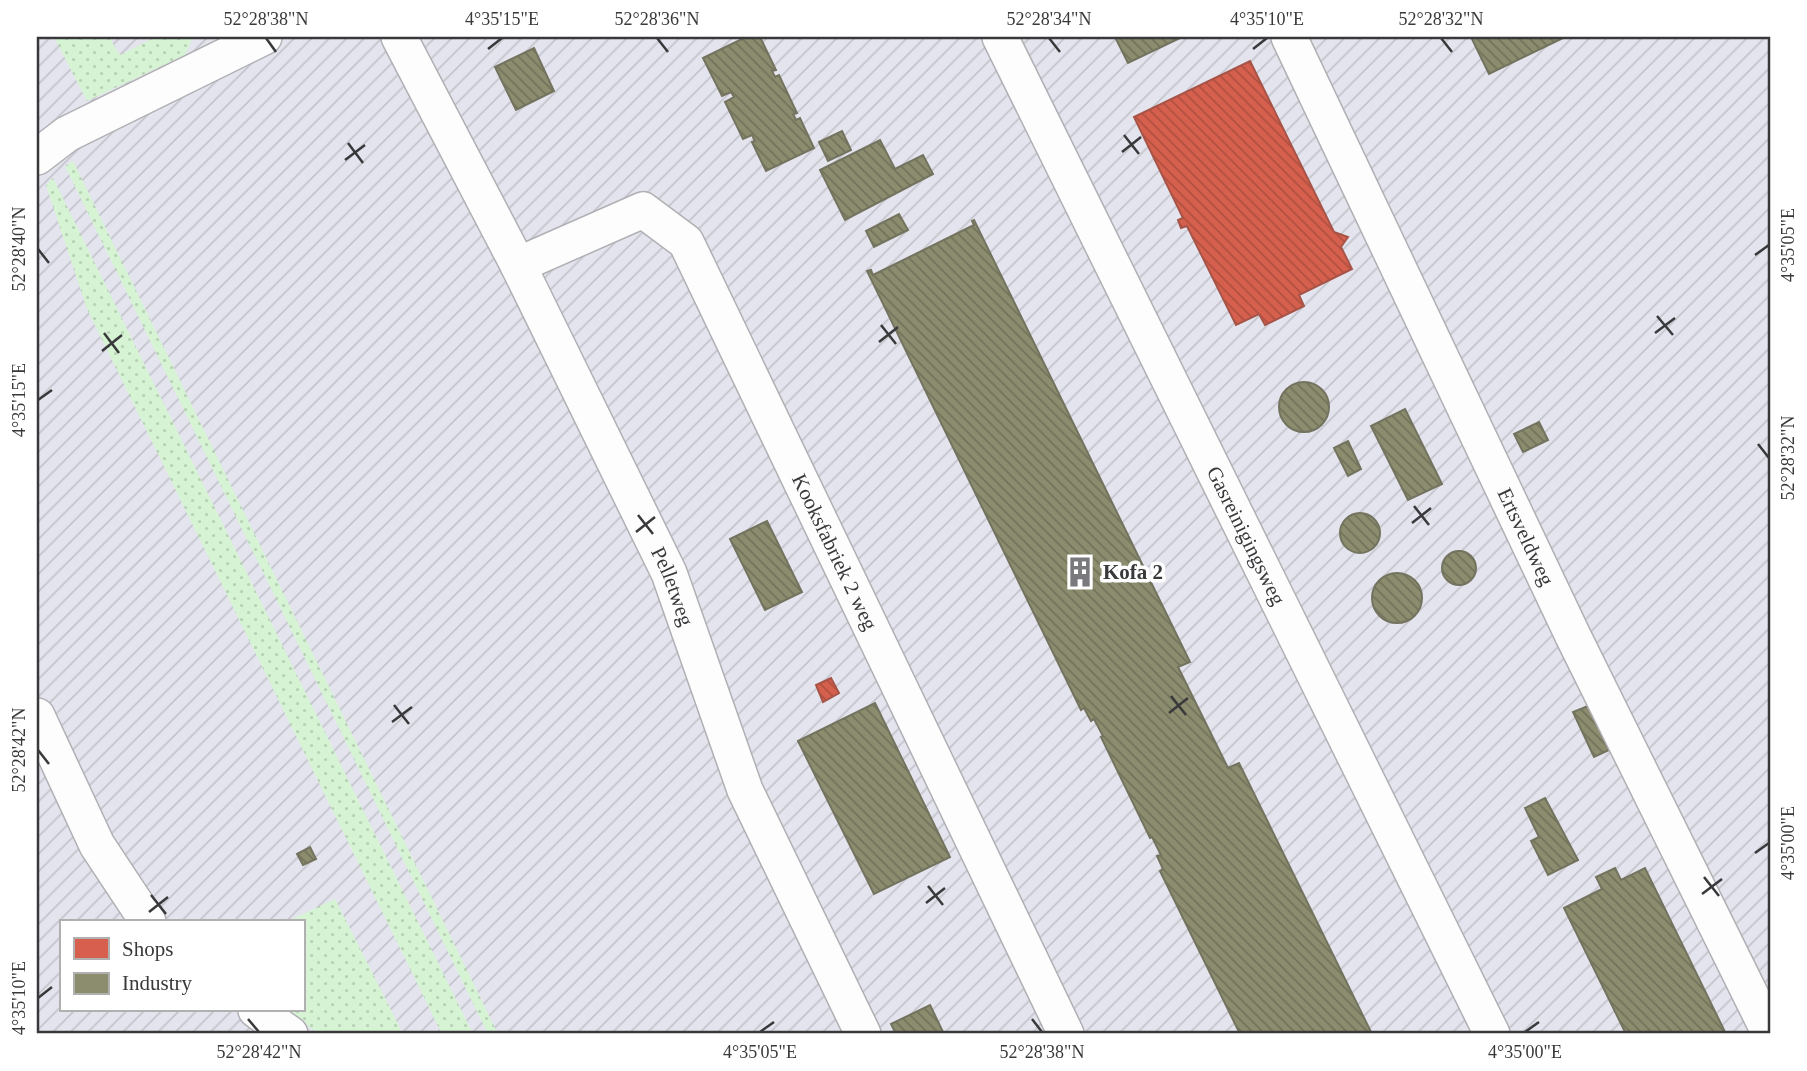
<svg xmlns="http://www.w3.org/2000/svg" width="1807" height="1071" viewBox="0 0 1807 1071" font-family="'Times New Roman',serif">
	<defs>
		<pattern id="industrial-furrows" width="10" height="10" patternUnits="userSpaceOnUse" patternTransform="scale(1.75)"><rect width="10" height="10" fill="#e4e4ee"/><path d="M-1 1l2-2M0 10L10 0M9 11l2-2" fill="none" stroke="#c4c4cd"/></pattern>
		<pattern id="grass-dots" width="8" height="8" patternUnits="userSpaceOnUse" patternTransform="scale(1.75)"><rect width="8" height="8" fill="#d6f4d3"/><path d="M2 2h.1M6 6h.1" fill="none" stroke="#b8d2b6" stroke-width="1.8" stroke-linecap="round"/></pattern>
		<pattern id="shops-back-hatch" width="6" height="6" patternUnits="userSpaceOnUse" patternTransform="scale(1.75)"><rect width="6" height="6" fill="#d6604d"/><path d="M-1 5l2 2M0 0l6 6M5-1l2 2" fill="none" stroke="#af5041"/></pattern>
		<pattern id="industry-back-hatch" width="6" height="6" patternUnits="userSpaceOnUse" patternTransform="scale(1.75)"><rect width="6" height="6" fill="#8c8c6e"/><path d="M-1 5l2 2M0 0l6 6M5-1l2 2" fill="none" stroke="#73735c"/></pattern>
	</defs>
	<rect width="100%" height="100%" fill="#f3f3f8"/>
	<path fill="url(#industrial-furrows)" fill-rule="evenodd" d="M37 37H1770V1034H37ZM61 922H303V1010H61Z"/>
	<g fill="url(#grass-dots)">
		<polygon points="54,37 109,37 120,55 155,37 191,37 191,42 185,55 87,101"/>
		<polygon points="73,161 498,1034 488,1034 65,166"/>
		<polygon points="53,178 473,1034 442,1034 87,309 46,185"/>
		<polygon points="335,899 403,1034 320,1034 282,1010 303,1010 303,922 286,922"/>
	</g>
	<g fill="url(#shops-back-hatch)" stroke="#a75448" stroke-width="2">
		<polygon points="1250,61 1334,232 1348,237 1341,247 1352,269 1299,295 1304,306 1265,325 1259,314 1236,325 1187,226 1181,228 1178,220 1183,218 1134,117"/>
		<polygon points="831,678 839,693 823,702 816,685"/>
	</g>
	<g fill="url(#industry-back-hatch)" stroke="#73735f" stroke-width="2">
		<polygon points="746,37 760,37 776,70 772,71 775,77 779,75 797,113 793,114 796,120 800,118 814,148 766,171 752,142 755,141 752,135 743,139 725,102 734,97 731,92 722,96 703,58"/>
		<polygon points="1115,37 1182,37 1128,63"/>
		<polygon points="1471,37 1565,37 1489,74"/>
		<polygon points="534,48 554,91 516,110 495,67"/>
		<polygon points="842,131 851,150 828,161 819,142"/>
		<polygon points="880,140 895,169 923,155 933,174 845,220 820,170"/>
		<polygon points="899,214 908,230 874,247 866,231"/>
		<polygon points="974,220 1190,662 1178,667 1228,768 1239,763 1372,1034 1240,1034 1160,871 1163,869 1157,856 1161,855 1152,837 1150,838 1101,737 1103,736 1094,719 1091,721 1084,708 1081,710 867,271 871,270 873,275 974,225 972,221"/>
		<circle cx="1304" cy="407" r="25"/>
		<polygon points="1405,409 1442,484 1408,500 1371,426"/>
		<polygon points="1539,422 1548,440 1523,452 1514,434"/>
		<polygon points="1348,441 1361,469 1348,476 1334,448"/>
		<circle cx="1360" cy="533" r="20"/>
		<polygon points="767,521 802,592 765,610 730,539"/>
		<circle cx="1459" cy="568" r="17"/>
		<circle cx="1397" cy="598" r="25"/>
		<polygon points="875,703 950,857 874,894 798,741"/>
		<polygon points="1588,706 1609,750 1594,757 1573,712"/>
		<polygon points="1545,798 1578,860 1548,875 1531,841 1539,837 1525,808"/>
		<polygon points="310,847 316,859 303,865 297,854"/>
		<polygon points="1615,868 1621,880 1645,868 1726,1034 1626,1034 1564,908 1602,889 1596,877"/>
		<polygon points="930,1005 944,1034 896,1034 891,1024"/>
	</g>
	<g fill="none" stroke-linecap="round" stroke-linejoin="round">
		<g stroke="#b0b0b4" stroke-width="38">
			<g id="minor">
				<path id="s1" d="M399 37 518 265 669 573 745 790 863 1034"/>
				<path id="s2" d="M1000 37 1492 1034"/>
				<path id="s3" d="M1289 37 1573 636 1770 1034"/>
				<polyline points="37,157 67,134 264,37"/>
				<path id="s4" d="M518 265 643 210 686 242 1066 1034"/>
				<polyline points="37,716 97,845 148,922"/>
				<polyline points="256,1010 290,1034"/>
			</g>
		</g>
		<use href="#minor" stroke="#fdfdfe" stroke-width="35"/>
	</g>
	<path fill="none" stroke="#39393c" stroke-width="2.5" d="M266 38 276 52M657 38 668 52M1049 38 1060 52M1441 38 1452 52M488 49 502 38M1253 49 1267 38M1124 135 1139 154M348 143 363 163M1122 152 1141 137M345 160 365 145M38 249 49 263M1755 255 1769 245M1657 316 1673 335M881 325 896 344M104 333 119 353M1655 333 1675 318M879 342 898 327M102 351 122 335M38 400 52 390M1758 444 1769 458M1414 506 1429 525M638 515 653 534M1412 523 1431 508M636 532 655 517M1171 696 1186 715M394 705 409 724M1169 713 1188 698M392 722 412 707M38 750 49 764M1755 853 1769 843M1704 877 1719 896M928 886 943 905M1702 894 1722 879M151 895 166 914M926 903 945 888M149 912 168 897M38 998 52 987M248 1019 259 1032M1032 1019 1042 1032M760 1032 774 1022M1525 1032 1539 1022"/>
	<defs>
		<g id="building-bare" transform="scale(2.415)"><path d="M-4-6H4V6H1V3H-1V6H-4ZM-2.5-4.3h1.7v1.8h-1.7ZM.8-4.3h1.7v1.8H.8ZM-2.5-1h1.7V.8h-1.7ZM.8-1h1.7V.8H.8Z" fill="#7a7a7e" stroke="#fff" stroke-width="2.5" paint-order="stroke"/></g>
	</defs>
	<g fill-rule="evenodd">
		<use href="#building-bare" x="1080" y="572"/>
	</g>
	<g text-anchor="middle" stroke-width="7" stroke-linejoin="round" paint-order="stroke">
		<g font-size="21" fill="#39393c" stroke="#fff">
			<text dy="7" stroke="none"><textPath href="#s2" startOffset="556">Gasreinigingsweg</textPath></text>
			<text dy="7" stroke="none"><textPath href="#s3" startOffset="553">Ertsveldweg</textPath></text>
			<text dy="7" stroke="none"><textPath href="#s4" startOffset="534">Kooksfabriek 2 weg</textPath></text>
			<text dy="7" stroke="none"><textPath href="#s1" startOffset="614">Pelletweg</textPath></text>
		</g>
		<g font-size="21" font-weight="bold" fill="#39393c" stroke="#fff" text-anchor="start">
			<text x="1103" y="579">Kofa 2</text>
		</g>
	</g>
	<rect width="1807" height="1071" fill="none" stroke="#ffffff" stroke-width="77"/>
	<rect x="60" y="920" width="245" height="91" fill="#ffffff" stroke="#b0b0b1" stroke-width="2"/>
	<rect x="74" y="938" width="35" height="21" fill="#d6604d" stroke="#b0b0b1" stroke-width="2"/>
	<text x="122" y="956" font-size="21" fill="#39393c">Shops</text>
	<rect x="74" y="973" width="35" height="21" fill="#8c8c6e" stroke="#b0b0b1" stroke-width="2"/>
	<text x="122" y="990" font-size="21" fill="#39393c">Industry</text>
	<rect x="38" y="38" width="1731" height="994" fill="none" stroke="#39393c" stroke-width="2.5"/>
	<g font-size="18" text-anchor="middle" fill="#39393c">
		<text x="266" y="25">52°28'38"N</text>
		<text x="502" y="25">4°35'15"E</text>
		<text x="657" y="25">52°28'36"N</text>
		<text x="1049" y="25">52°28'34"N</text>
		<text x="1267" y="25">4°35'10"E</text>
		<text x="1441" y="25">52°28'32"N</text>
		<text transform="translate(1788 245) rotate(-90)" y="6">4°35'05"E</text>
		<text transform="translate(19 249) rotate(-90)" y="6">52°28'40"N</text>
		<text transform="translate(19 400) rotate(-90)" y="6">4°35'15"E</text>
		<text transform="translate(1788 458) rotate(-90)" y="6">52°28'32"N</text>
		<text transform="translate(19 750) rotate(-90)" y="6">52°28'42"N</text>
		<text transform="translate(1788 843) rotate(-90)" y="6">4°35'00"E</text>
		<text transform="translate(19 998) rotate(-90)" y="6">4°35'10"E</text>
		<text x="259" y="1058">52°28'42"N</text>
		<text x="760" y="1058">4°35'05"E</text>
		<text x="1042" y="1058">52°28'38"N</text>
		<text x="1525" y="1058">4°35'00"E</text>
	</g>
</svg>
